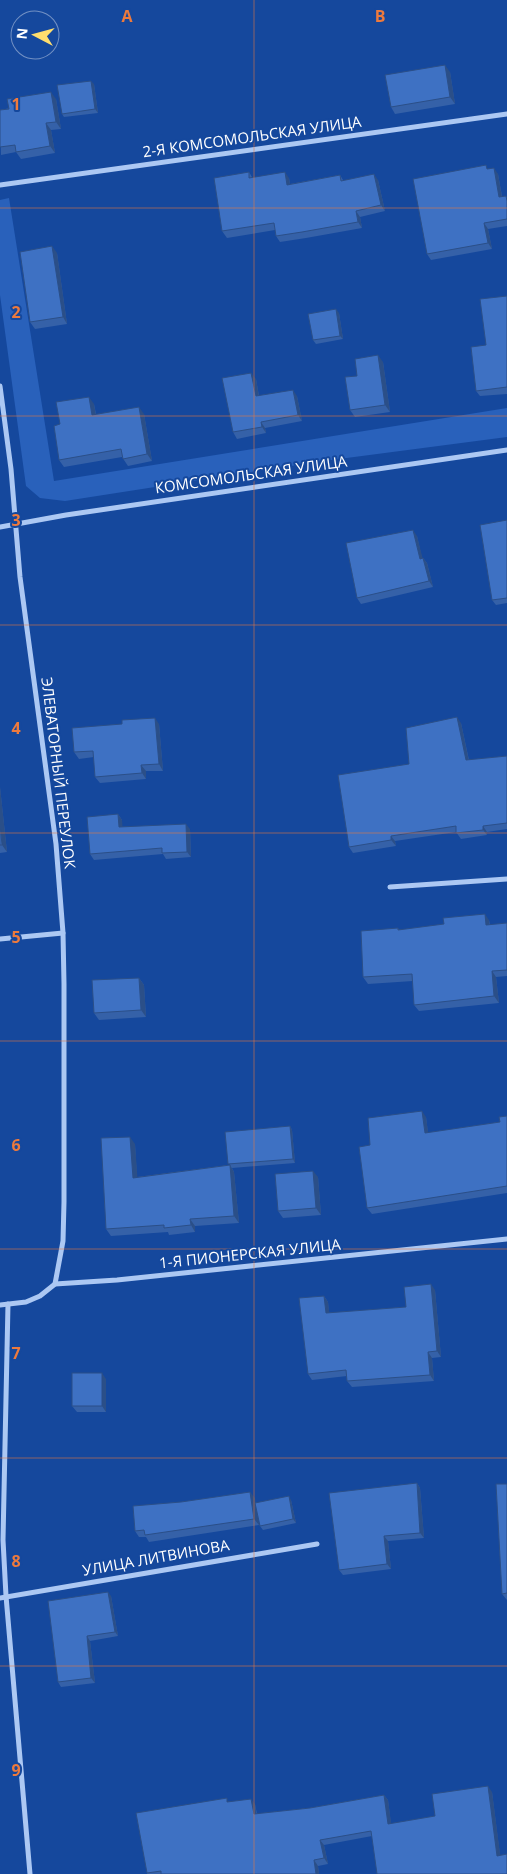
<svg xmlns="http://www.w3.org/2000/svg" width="507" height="1874" viewBox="0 0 507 1874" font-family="'Open Sans',sans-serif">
	<rect width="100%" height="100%" fill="#15489d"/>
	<polygon fill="#2961bb" points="9,198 54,481 507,408 507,437 316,462 65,501 40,498 26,486 0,295 0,200"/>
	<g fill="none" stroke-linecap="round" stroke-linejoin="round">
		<g stroke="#acc8f3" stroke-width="5">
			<polyline points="0,185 507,114"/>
			<polyline points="0,386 11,469 20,577 56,844 63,933 64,984 64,1202 63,1241 55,1284"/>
			<polyline points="0,527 66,515 507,450"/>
			<polyline points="390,887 507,879"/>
			<polyline points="0,939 63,933"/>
			<polyline points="8,1304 3,1540 6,1596 30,1874"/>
			<polyline points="0,1305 26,1302 40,1296 55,1284 117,1280 507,1239"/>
			<polyline points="0,1598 317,1544"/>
		</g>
	</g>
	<g fill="#3561a8">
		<polygon points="450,72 455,104 395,114 391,107"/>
		<polygon points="94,84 98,113 64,117 62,114"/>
		<polygon points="56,99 61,129 51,130 55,153 21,159 16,152 1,155 0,110"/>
		<polygon points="489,169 498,174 502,196 507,197 507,226 488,229 492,249 431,260 427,254"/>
		<polygon points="249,172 252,177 289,178 290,184 340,175 343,180 378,180 385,211 360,217 362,228 306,238 280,242 276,236 275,230 227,238 222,231"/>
		<polygon points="57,253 67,324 35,329 30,322"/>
		<polygon points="507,296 507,394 480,396 476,391 486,345"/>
		<polygon points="339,313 343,339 316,344 313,340"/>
		<polygon points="383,362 390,412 355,417 350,410 357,376"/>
		<polygon points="256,379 259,396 297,396 302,421 265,428 266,433 237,439 233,432"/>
		<polygon points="94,404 96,414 144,414 152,461 128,466 122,457 64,467 59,460 60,424"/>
		<polygon points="507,520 507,603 496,605 492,600"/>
		<polygon points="417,536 422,558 423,558 427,563 433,587 361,604 357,598"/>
		<polygon points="461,723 469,760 507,756 507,829 487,832 487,835 461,839 456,832 395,841 396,846 353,853 349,847 409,764"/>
		<polygon points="159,724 163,771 146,771 146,779 100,783 95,777 94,757 79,759 74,752"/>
		<polygon points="0,787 7,852 0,853"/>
		<polygon points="118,814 122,820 122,827 190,829 191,857 166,859 163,854 94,860 90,854"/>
		<polygon points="489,920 490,925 507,923 507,976 496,977 499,1003 419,1011 414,1005 413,981 368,984 363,977 398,928 399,930"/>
		<polygon points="139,978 144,985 146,1017 99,1020 94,1013"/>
		<polygon points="507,1116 507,1193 372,1214 367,1208 370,1145 426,1117 428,1133 500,1122"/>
		<polygon points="290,1126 292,1130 295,1163 232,1168 234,1172 239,1223 195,1226 195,1232 169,1235 168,1232 111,1236 106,1229 135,1144 137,1177 229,1165"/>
		<polygon points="318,1177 321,1215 283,1218 278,1211"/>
		<polygon points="435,1290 441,1357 432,1358 434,1381 352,1387 347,1381 347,1376 312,1380 308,1374 324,1296 328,1302 329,1313 406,1307"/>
		<polygon points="106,1379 106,1412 77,1412 72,1406"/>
		<polygon points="417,1483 420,1488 424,1538 388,1541 391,1569 343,1575 339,1570"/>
		<polygon points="507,1484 507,1600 502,1594"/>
		<polygon points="255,1498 255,1503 291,1500 296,1523 263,1530 260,1526 256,1507 259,1525 149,1542 146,1537 139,1537 135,1531"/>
		<polygon points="111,1596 118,1636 90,1641 95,1683 61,1687 58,1682"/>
		<polygon points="492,1792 500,1855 507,1874 372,1836 324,1845 328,1864 318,1866 319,1874 147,1874 147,1873 229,1802 255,1804 257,1814 310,1808 384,1795 388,1800 391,1824 435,1816"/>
	</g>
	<g fill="#2b4f88">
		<polygon points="445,65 450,72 455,104 450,97"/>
		<polygon points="91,81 94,84 98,113 95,109"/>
		<polygon points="51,92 56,99 61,129 56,122"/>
		<polygon points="46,123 51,130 55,153 50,146"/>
		<polygon points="494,168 498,174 503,203 499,197"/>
		<polygon points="285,172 289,178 291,191 287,185"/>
		<polygon points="374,174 378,180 385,211 381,205"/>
		<polygon points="356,211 360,217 362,228 358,222"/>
		<polygon points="484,223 488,229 492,249 488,243"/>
		<polygon points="52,246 57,253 67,324 63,317"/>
		<polygon points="336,309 339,313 343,339 340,336"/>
		<polygon points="378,355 383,362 390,412 385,405"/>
		<polygon points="251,373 256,379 260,403 256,396"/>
		<polygon points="293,390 297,396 302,421 298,415"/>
		<polygon points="89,397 94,404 97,422 92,415"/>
		<polygon points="139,407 144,414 152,461 147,454"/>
		<polygon points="261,422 265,428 266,433 262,427"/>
		<polygon points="413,530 417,536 424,564 420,559"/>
		<polygon points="423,558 427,563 433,587 429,581"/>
		<polygon points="457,717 461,723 470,766 466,760"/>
		<polygon points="155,718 159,724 163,771 159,764"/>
		<polygon points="141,765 146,771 146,779 142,773"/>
		<polygon points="0,787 7,852 2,845 0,824"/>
		<polygon points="118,814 122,820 123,833 119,827"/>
		<polygon points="186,824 190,829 191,857 187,852"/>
		<polygon points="483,826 487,832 487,835 483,830"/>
		<polygon points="391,836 395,841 396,846 391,840"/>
		<polygon points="485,914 489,920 490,932 486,925"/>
		<polygon points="492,971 496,977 499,1003 494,996"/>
		<polygon points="139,978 144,985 146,1017 141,1010"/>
		<polygon points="422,1111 426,1117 429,1139 425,1133"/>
		<polygon points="290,1126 292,1130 295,1163 293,1159"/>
		<polygon points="130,1137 135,1144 138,1185 133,1178"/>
		<polygon points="230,1165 234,1172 239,1223 234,1216"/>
		<polygon points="313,1171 318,1177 321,1215 316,1208"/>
		<polygon points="190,1219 195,1226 195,1232 191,1225"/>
		<polygon points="431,1284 435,1290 441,1357 437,1351"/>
		<polygon points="324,1296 328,1302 330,1319 326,1313"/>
		<polygon points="428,1352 432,1358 434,1381 430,1375"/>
		<polygon points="102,1373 106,1379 106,1412 102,1406"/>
		<polygon points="417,1483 420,1488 424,1538 420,1533"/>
		<polygon points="250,1492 255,1498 259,1525 254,1519"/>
		<polygon points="289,1496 291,1500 296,1523 293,1519"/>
		<polygon points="384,1536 388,1541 391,1569 387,1564"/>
		<polygon points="108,1592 111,1596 118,1636 115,1632"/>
		<polygon points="87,1636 90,1641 95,1683 91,1678"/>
		<polygon points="488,1786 492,1792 501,1861 497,1856"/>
		<polygon points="384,1795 388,1800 392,1830 388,1824"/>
		<polygon points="251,1799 255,1804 257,1820 254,1814"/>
		<polygon points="320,1840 324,1845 328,1864 324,1858"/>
		<polygon points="314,1860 318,1866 319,1874 316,1874"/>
	</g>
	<g fill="#3e71c3" stroke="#2b4f88">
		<polygon points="445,65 450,97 391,107 385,75"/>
		<polygon points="91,81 95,109 62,114 57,85"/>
		<polygon points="51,92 56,122 46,123 50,146 16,152 15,145 0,147 0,110 9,109 7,99"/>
		<polygon points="486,165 487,169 494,168 499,197 506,196 507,201 507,219 484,223 488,243 427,254 413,179"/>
		<polygon points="249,172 249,178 285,172 287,185 340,175 341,181 374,174 381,205 356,211 358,222 302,232 276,236 274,223 222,231 214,178"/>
		<polygon points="52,246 63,317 30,322 20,252"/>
		<polygon points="507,296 507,387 476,391 471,347 486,345 480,299"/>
		<polygon points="336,309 340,336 313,340 308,314"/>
		<polygon points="378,355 385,405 350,410 345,377 357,376 355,359"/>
		<polygon points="251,373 256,396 293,390 298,415 261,422 262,427 233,432 222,378"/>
		<polygon points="89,397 92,415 139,407 147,454 123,459 121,449 59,460 54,426 60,424 56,402"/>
		<polygon points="507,520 507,598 492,600 480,525"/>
		<polygon points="413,530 420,559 423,558 429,581 357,598 346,543"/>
		<polygon points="457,717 466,760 507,756 507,823 483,826 483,830 456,833 456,826 391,836 391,840 349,847 338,775 409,764 406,728"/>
		<polygon points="155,718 159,764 141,765 142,773 95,777 93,751 74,752 72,728 122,724 122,720"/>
		<polygon points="118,814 119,827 186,824 187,852 162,853 162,848 90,854 87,817"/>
		<polygon points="0,824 2,845 0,845"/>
		<polygon points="485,914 486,925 507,923 507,970 492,971 494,996 414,1005 412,974 363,977 361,931 398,928 398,930 444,924 443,918"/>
		<polygon points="139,978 141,1010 94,1013 92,980"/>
		<polygon points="422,1111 425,1133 500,1122 499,1117 507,1116 507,1186 367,1208 359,1147 370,1145 368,1118"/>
		<polygon points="290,1126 293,1159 228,1164 225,1132"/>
		<polygon points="130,1137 133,1178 230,1165 234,1216 190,1219 191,1225 164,1228 164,1225 106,1229 101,1138"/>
		<polygon points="313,1171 316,1208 278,1211 275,1174"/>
		<polygon points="431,1284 437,1351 428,1352 430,1375 347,1381 346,1370 308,1374 299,1298 324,1296 326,1313 406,1307 404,1287"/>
		<rect x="72" y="1373" width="30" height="33"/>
		<polygon points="417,1483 420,1533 384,1536 387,1564 339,1570 329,1493"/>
		<polygon points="496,1484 507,1484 507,1593 502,1594"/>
		<polygon points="250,1492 254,1519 145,1535 144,1530 135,1531 133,1506 181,1502"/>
		<polygon points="289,1496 293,1519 260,1526 255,1503"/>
		<polygon points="108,1592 115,1632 87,1636 91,1678 58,1682 48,1601"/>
		<polygon points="488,1786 497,1856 507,1854 507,1874 377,1874 371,1831 320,1840 324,1858 314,1860 316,1874 161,1874 161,1871 147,1873 136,1813 227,1798 227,1802 251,1799 254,1814 310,1808 384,1795 388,1824 435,1816 432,1794"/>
	</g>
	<path fill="none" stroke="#ed7a3d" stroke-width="1" stroke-opacity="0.55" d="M254 0V1874M0 208H507M0 416H507M0 625H507M0 833H507M0 1041H507M0 1249H507M0 1458H507M0 1666H507"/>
	<g text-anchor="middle" stroke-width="4" stroke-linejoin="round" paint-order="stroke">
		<g font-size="15" fill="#fff" stroke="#15489d">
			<text transform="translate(252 137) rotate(-8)" y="5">2-Я КОМСОМОЛЬСКАЯ УЛИЦА</text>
			<text transform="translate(251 475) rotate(-8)" y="5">КОМСОМОЛЬСКАЯ УЛИЦА</text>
			<text transform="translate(58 773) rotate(83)" y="5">ЭЛЕВАТОРНЫЙ ПЕРЕУЛОК</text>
			<text transform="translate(250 1254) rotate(-6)" y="5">1-Я ПИОНЕРСКАЯ УЛИЦА</text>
			<text transform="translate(156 1558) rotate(-10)" y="5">УЛИЦА ЛИТВИНОВА</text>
		</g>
	</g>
	<g font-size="16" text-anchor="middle" font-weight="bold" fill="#ed7a3d" stroke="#15489d" stroke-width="4" stroke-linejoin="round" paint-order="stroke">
		<text x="127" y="22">A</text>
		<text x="380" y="22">B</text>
		<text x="16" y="110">1</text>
		<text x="16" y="318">2</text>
		<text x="16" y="526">3</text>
		<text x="16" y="734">4</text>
		<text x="16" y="943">5</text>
		<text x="16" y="1151">6</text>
		<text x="16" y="1359">7</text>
		<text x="16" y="1567">8</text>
		<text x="16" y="1776">9</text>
	</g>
	<g transform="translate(35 35) rotate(276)"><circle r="24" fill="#15489d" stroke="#7391c4"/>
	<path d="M0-4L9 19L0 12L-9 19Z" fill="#ffde6e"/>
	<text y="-8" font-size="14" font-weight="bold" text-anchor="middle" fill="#ffffff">N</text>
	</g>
</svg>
